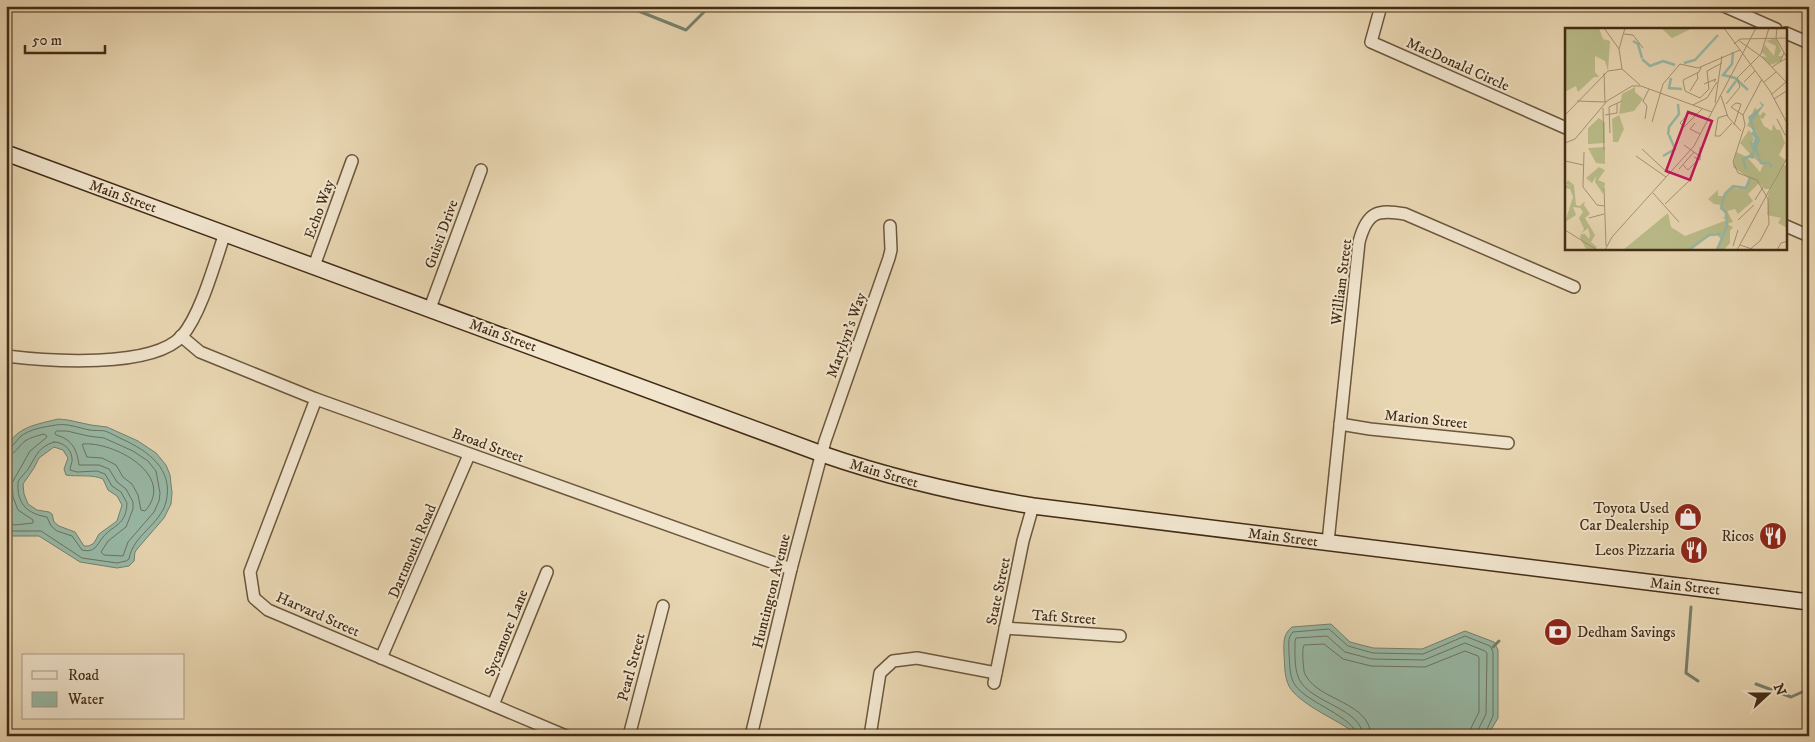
<svg xmlns="http://www.w3.org/2000/svg" width="1815" height="742" viewBox="0 0 1815 742" font-family="'IM FELL DW Pica',serif">
	<rect width="100%" height="100%" fill="#e9d7b3"/>
	<filter id="stains"><feTurbulence type="fractalNoise" baseFrequency=".004" numOctaves="4"/><feColorMatrix values="0 0 0 0 .2 0 0 0 0 .09 0 0 0 0 .02 0 0 0 .5 -.17"/></filter>
	<radialGradient id="worn" r=".72"><stop offset=".6" stop-color="#630" stop-opacity="0"/><stop offset="1" stop-color="#630" stop-opacity=".3"/></radialGradient>
	<g fill="#98baa8" stroke="#76816d" fill-rule="evenodd">
		<path d="M58 419 68 420 91 425 107 427 138 441 156 453 166 465 170 475 172 493 171 504 164 518 138 548 135 552 134 561 129 566 117 568 80 562 39 536H13L6 534V447C19 426 35 425 58 419ZM54 447 63 450 68 458 64 469 66 475C78 477 92 474 103 479L108 490 117 496 122 505 117 521 99 534 94 543 89 546H84L75 532 59 526 54 522 52 514 49 512 37 510 28 504 24 494 23 484 34 468 39 458Z"/>
		<path d="M1331 624 1350 642 1373 648 1422 649 1465 631 1494 642 1498 650V718L1488 735 1353 736 1349 729C1333 718 1298 703 1289 686 1284 676 1285 666 1284 655 1284 644 1282 635 1292 627Z"/>
	</g>
	<g fill="none" stroke-linecap="round" stroke-linejoin="round">
		<g stroke="#6e735e" stroke-width="1">
			<path d="M57 431H67L88 436 104 438 133 451 148 461 156 471 160 493 159 501 154 512 128 542 123 556 104 555 101 552 108 541 126 527 133 509V502L126 489 117 482 109 469 99 465H79C77 450 72 439 56 435L55 433Z"/>
			<path d="M54 442C62 442 71 448 72 458 73 462 70 466 70 470L77 472 97 471 105 474 112 486 121 492 127 503C126 526 114 524 103 537 96 546 95 553 82 550L72 536 57 531 51 526 47 517C31 514 20 508 18 490 18 488 18 484 18 482 20 477 27 472 30 466 37 454 39 447 54 442Z"/>
			<path d="M83 444C113 441 177 475 145 511L141 510 138 495 132 484 123 477 116 465 102 458 87 457 83 447Z"/>
			<path d="M6 449C13 448 15 442 20 437 29 429 44 427 56 425 68 423 78 428 90 430 95 431 100 430 105 431 111 433 117 437 122 439 148 451 174 469 166 502 160 525 133 535 129 559L126 561 117 563 82 558 41 531H14L6 530"/>
			<path d="M6 455C17 454 17 447 25 441 31 437 37 436 44 434L47 436 46 438 30 451 12 483 13 497 18 510 33 520V523L15 525 6 523"/>
			<path d="M1357 736C1355 717 1307 703 1295 685 1289 676 1290 664 1289 654 1289 646 1287 638 1293 632L1329 629 1348 646 1373 653 1423 654 1465 636 1490 646 1493 652V716L1484 736"/>
			<path d="M1363 736C1362 708 1310 703 1299 679 1294 668 1295 653 1295 641L1296 638 1327 636 1345 652 1372 659 1424 660 1465 643 1485 651 1487 653 1486 714 1478 730 1477 736"/>
			<path d="M1371 736C1370 702 1320 701 1306 676 1303 672 1304 666 1303 661 1303 655 1302 650 1304 645L1324 644 1343 659 1371 666 1425 667 1465 651 1478 656 1479 658V712L1471 728 1470 736"/>
		</g>
		<g stroke="#76816d" stroke-width="3">
			<polyline points="626,6 686,30 710,6"/>
			<polyline points="1691,607 1686,673 1698,681"/>
			<polyline points="1493,647 1499,641"/>
			<polyline points="1756,684 1791,697 1809,689"/>
		</g>
		<g stroke="#6c573c" stroke-width="14">
			<g id="minor">
				<polyline points="1381,6 1371,42 1566,128"/>
				<polyline points="1724,6 1776,29"/>
				<polyline points="1786,33 1809,43"/>
				<polyline points="1786,226 1809,236"/>
				<polyline points="314,266 352,161"/>
				<polyline points="430,308 481,170"/>
				<polyline points="181,336 200,352 316,399 791,569"/>
				<path d="M6 356C47 361 152 369 182 336 201 314 215 262 225 233"/>
				<polyline points="316,399 250,572 254,598 268,610 566,736"/>
				<polyline points="1340,424 1370,429 1508,443"/>
				<path d="M1328 542 1359 242C1367 212 1377 209 1405 214L1574 287"/>
				<polyline points="1005,628 1120,636"/>
				<polyline points="381,658 469,455"/>
				<polyline points="994,683 1023,541 1033,506"/>
				<polyline points="493,705 547,572"/>
				<polyline points="629,736 663,606"/>
				<polyline points="751,736 791,569 825,441 889,258 891,250 890,226"/>
				<polyline points="870,736 880,673 893,661 917,658 996,673"/>
			</g>
		</g>
		<g stroke="#432c15" stroke-width="18">
			<path id="secondary" d="M6 153 822 454C891 478 961 494 1033 506L1809 602"/>
		</g>
		<use href="#minor" stroke="#f1e5ce" stroke-width="11"/>
		<use href="#secondary" stroke="#f1e5ce" stroke-width="15"/>
	</g>
	<defs>
		<g id="shop-disc" transform="scale(1.4375)"><circle r="9.5" fill="#8f2418" stroke="#f1e5ce"/><path d="M-5-2.5h2.3a2.7 3.5 0 0 1 5.4 0H5L5.5 6h-11ZM-1.5-2.5h3a1.5 2.3 0 0 0-3 0Z" fill="#fff"/></g>
		<g id="restaurant-disc" transform="scale(1.4375)"><circle r="9.5" fill="#8f2418" stroke="#f1e5ce"/><path d="M-5-6h1v4h1v-4h1v4h1v-4h1v5L-1.5 .5V6h-2V.5L-5-1ZM5-6V6H3V1.5H1.5Q1.5-4 5-6Z" fill="#fff"/></g>
		<g id="bank-disc" transform="scale(1.4375)"><circle r="9.5" fill="#8f2418" stroke="#f1e5ce"/><path d="M-6-4H6V4H-6ZM0-2.3a2.3 2.3 0 1 0 0 4.6a2.3 2.3 0 1 0 0-4.6Z" fill="#fff"/></g>
	</defs>
	<g fill-rule="evenodd">
		<use href="#shop-disc" x="1688" y="517"/>
		<use href="#restaurant-disc" x="1773" y="536"/>
		<use href="#restaurant-disc" x="1694" y="550"/>
		<use href="#bank-disc" x="1558" y="632"/>
	</g>
	<g text-anchor="middle" stroke-width="4" stroke-linejoin="round" paint-order="stroke">
		<g font-size="15" fill="#432c15" stroke="#f1e5ce">
			<text transform="translate(1458 64) rotate(24)" y="5">MacDonald Circle</text>
			<text transform="translate(123 196) rotate(20)" y="5">Main Street</text>
			<text transform="translate(319 209) rotate(-70)" y="5">Echo Way</text>
			<text transform="translate(441 234) rotate(-70)" y="5">Guisti Drive</text>
			<text transform="translate(1341 282) rotate(-83)" y="5">William Street</text>
			<text transform="translate(503 335) rotate(20)" y="5">Main Street</text>
			<text transform="translate(846 335) rotate(-70)" y="5">Marylyn's Way</text>
			<text transform="translate(1426 419) rotate(6)" y="5">Marion Street</text>
			<text transform="translate(488 445) rotate(20)" y="5">Broad Street</text>
			<text transform="translate(884 473) rotate(16)" y="5">Main Street</text>
			<text transform="translate(1283 537) rotate(7)" y="5">Main Street</text>
			<text transform="translate(412 551) rotate(-67)" y="5">Dartmouth Road</text>
			<text transform="translate(1685 586) rotate(6)" y="5">Main Street</text>
			<text transform="translate(771 591) rotate(-76)" y="5">Huntington Avenue</text>
			<text transform="translate(998 591) rotate(-78)" y="5">State Street</text>
			<text transform="translate(318 614) rotate(24)" y="5">Harvard Street</text>
			<text transform="translate(1064 617) rotate(4)" y="5">Taft Street</text>
			<text transform="translate(506 633) rotate(-68)" y="5">Sycamore Lane</text>
			<text transform="translate(631 667) rotate(-75)" y="5">Pearl Street</text>
		</g>
		<g font-size="15" fill="#432c15" stroke="#f1e5ce" text-anchor="end">
			<text x="1669" y="513">Toyota Used<tspan x="1669" dy="17">Car Dealership</tspan></text>
			<text x="1754" y="541">Ricos</text>
			<text x="1675" y="555">Leos Pizzaria</text>
			<text x="1577" y="637" text-anchor="start">Dedham Savings</text>
		</g>
	</g>
	<g transform="translate(1565 28)">
		<rect width="222" height="222" fill="#e9d7b3"/>
		<path d="M4 0H34L38 11 45 13 43 43 40 33 30 28V44L34 49H29L13 64 11 58 0 64V2ZM96 0H124V2L107 10ZM211 10 216 23 213 28H218L214 34 205 37 196 28 202 29 197 24 200 17 209 28 211 18 201 13ZM70 59V64L78 71 69 83 54 86 57 66ZM190 79 195 88 198 84 201 86 198 91 195 90 199 98 207 103 208 96 212 102H215L220 115 214 127 220 132 205 161H200L194 155 183 166 188 173 173 186 170 181 162 183 168 194 162 196 168 199 165 203V215L159 222H153L154 219 150 222 156 211 150 205 122 222H58L103 185 106 199 120 208 162 192 157 189H161L156 177 149 176 143 171 153 162V168H158L168 157 174 159 169 161 181 159 184 150 168 139 171 124 182 129 195 144 198 137 189 130 182 129 186 127 175 115 184 102 189 111 185 118 194 113 191 102 182 98ZM54 87 59 101 53 114H48L47 91ZM34 90 40 95V115L23 116V100ZM40 119V136L31 135 23 120ZM218 136 222 139V200L213 195 216 190 202 187 203 167ZM34 139 40 142 33 152 40 155 38 166 30 154 31 148 27 155 21 150ZM3 152 9 157 11 177 15 178 20 173 19 177 25 186 20 190 30 207 26 214 32 219 30 222 21 221 15 210 16 206H20L24 211 25 207 23 200 17 205 19 201 14 190 18 184 15 180 8 179 11 187 0 194 8 169 5 161 0 160V157L7 158 0 156Z" fill="#babd8a"/>
		<path d="M196 66 194 73 199 77 187 94 195 112 192 120 195 128 194 130 190 124 188 131 182 129 188 123 184 113 188 115 190 110 185 105 188 104 183 89 197 78 194 73Z" fill="#98baa8"/>
		<path fill="none" stroke="#98baa8" stroke-width="2.5" d="M68 13 73 16 77 30M168 24 167 36 158 47 170 50 183 62M77 31 85 38 98 33 110 37M119 35 130 32 153 7M106 50 104 60 117 61M162 65 171 53M103 107 104 99 114 86 113 76M98 128 110 121 104 107M194 130 196 135H204L207 139M181 141 178 131 185 128M124 222 144 207 156 206M152 222 162 198 161 184 156 180 160 166 168 158 181 160 185 150"/>
		<path fill="none" stroke="#a79374" stroke-width="1" d="M39 0 54 21M159 0 205 63 223 97M212 0 211 10 222 30 215 34M59 6 68 7 78 20M173 12 197 29 223 56M169 16 175 11 223 10M136 39 134 44 118 52 120 63 135 70 144 61 142 43 157 35M207 39 215 34 219 25M57 41 54 21 60 0M39 45 40 74M179 54 190 43M199 54 211 44M139 56 151 51 149 54M125 63 133 50 132 45M207 66 221 54M156 68 163 89 176 103M209 71 223 62M12 73 41 74M150 75 157 28M161 76 175 59 172 50 196 26 204 0M176 76 171 75 166 79 178 87M128 77 142 70 152 54M38 80 39 122M132 86 119 99 115 95 125 84 132 86 138 80M0 87 43 43 57 41 75 57M40 87 52 85V75M162 87 153 90 150 108H155L167 95M80 91 82 78 78 73 84 61M212 91 220 107 223 106M87 94 98 56 115 36 133 40 175 22M130 95 125 101 135 106M169 97 176 76M45 105 44 79 57 73M0 115 10 111 42 73 67 58H76L147 84M119 117 136 129M77 121 104 146M19 124 18 159 32 177 39 178M71 128 101 149M129 129 135 132V119M0 133 18 137M118 137 123 142 133 132M114 141 129 124M39 160 41 218M88 165 114 194M190 172 198 159M100 176 124 153M24 190 39 186M173 192 189 177M0 202 32 222M175 217 190 222M168 218 173 202M40 222 47 209 129 118 191 0M172 222 223 128M184 222 195 213 204 196 203 171 192 152 173 145 168 134 180 97 178 87 197 51M212 222 216 215 223 213"/>
		<path fill="#c2185b" fill-opacity="0.15" stroke="#c2185b" stroke-width="2.5" d="M123 84 147 93 125 152 101 143Z"/>
		<rect width="222" height="222" fill="none" stroke="#432c15" stroke-width="2.5"/>
	</g>
	<rect width="1815" height="742" fill="none" stroke="#e9d7b3" stroke-width="25"/>
	<rect x="8" y="8" width="1800" height="727" fill="none" stroke="#432c15" stroke-width="2.5"/>
	<rect x="12" y="12" width="1790" height="717" fill="none" stroke="#432c15"/>
	<rect x="22" y="654" width="162" height="65" fill="#f1e5ce" stroke="#ab9b84"/>
	<rect x="32" y="671" width="25" height="8" fill="#f1e5ce" stroke="#ab9b84"/>
	<text x="68" y="680" font-size="15" fill="#432c15">Road</text>
	<rect x="32" y="692" width="25" height="15" fill="#98baa8" stroke="#ab9b84"/>
	<text x="68" y="704" font-size="15" fill="#432c15">Water</text>
	<g transform="translate(1768 694) rotate(69)" stroke="#f1e5ce" stroke-width="4" paint-order="stroke">
	<path d="M0-4L9 19L0 12L-9 19Z" fill="#432c15"/>
	<text y="-8" font-size="14" font-weight="bold" text-anchor="middle" fill="#432c15">N</text>
	</g>
	<path d="M25 45v8h80v-8" fill="none" stroke="#432c15" stroke-width="2.5"/>
	<text x="32" y="45" font-size="15" fill="#432c15" stroke="#f1e5ce" stroke-width="4" paint-order="stroke">50 m</text>
	<rect width="100%" height="100%" filter="url(#stains)"/>
	<rect width="100%" height="100%" fill="url(#worn)"/>
</svg>
